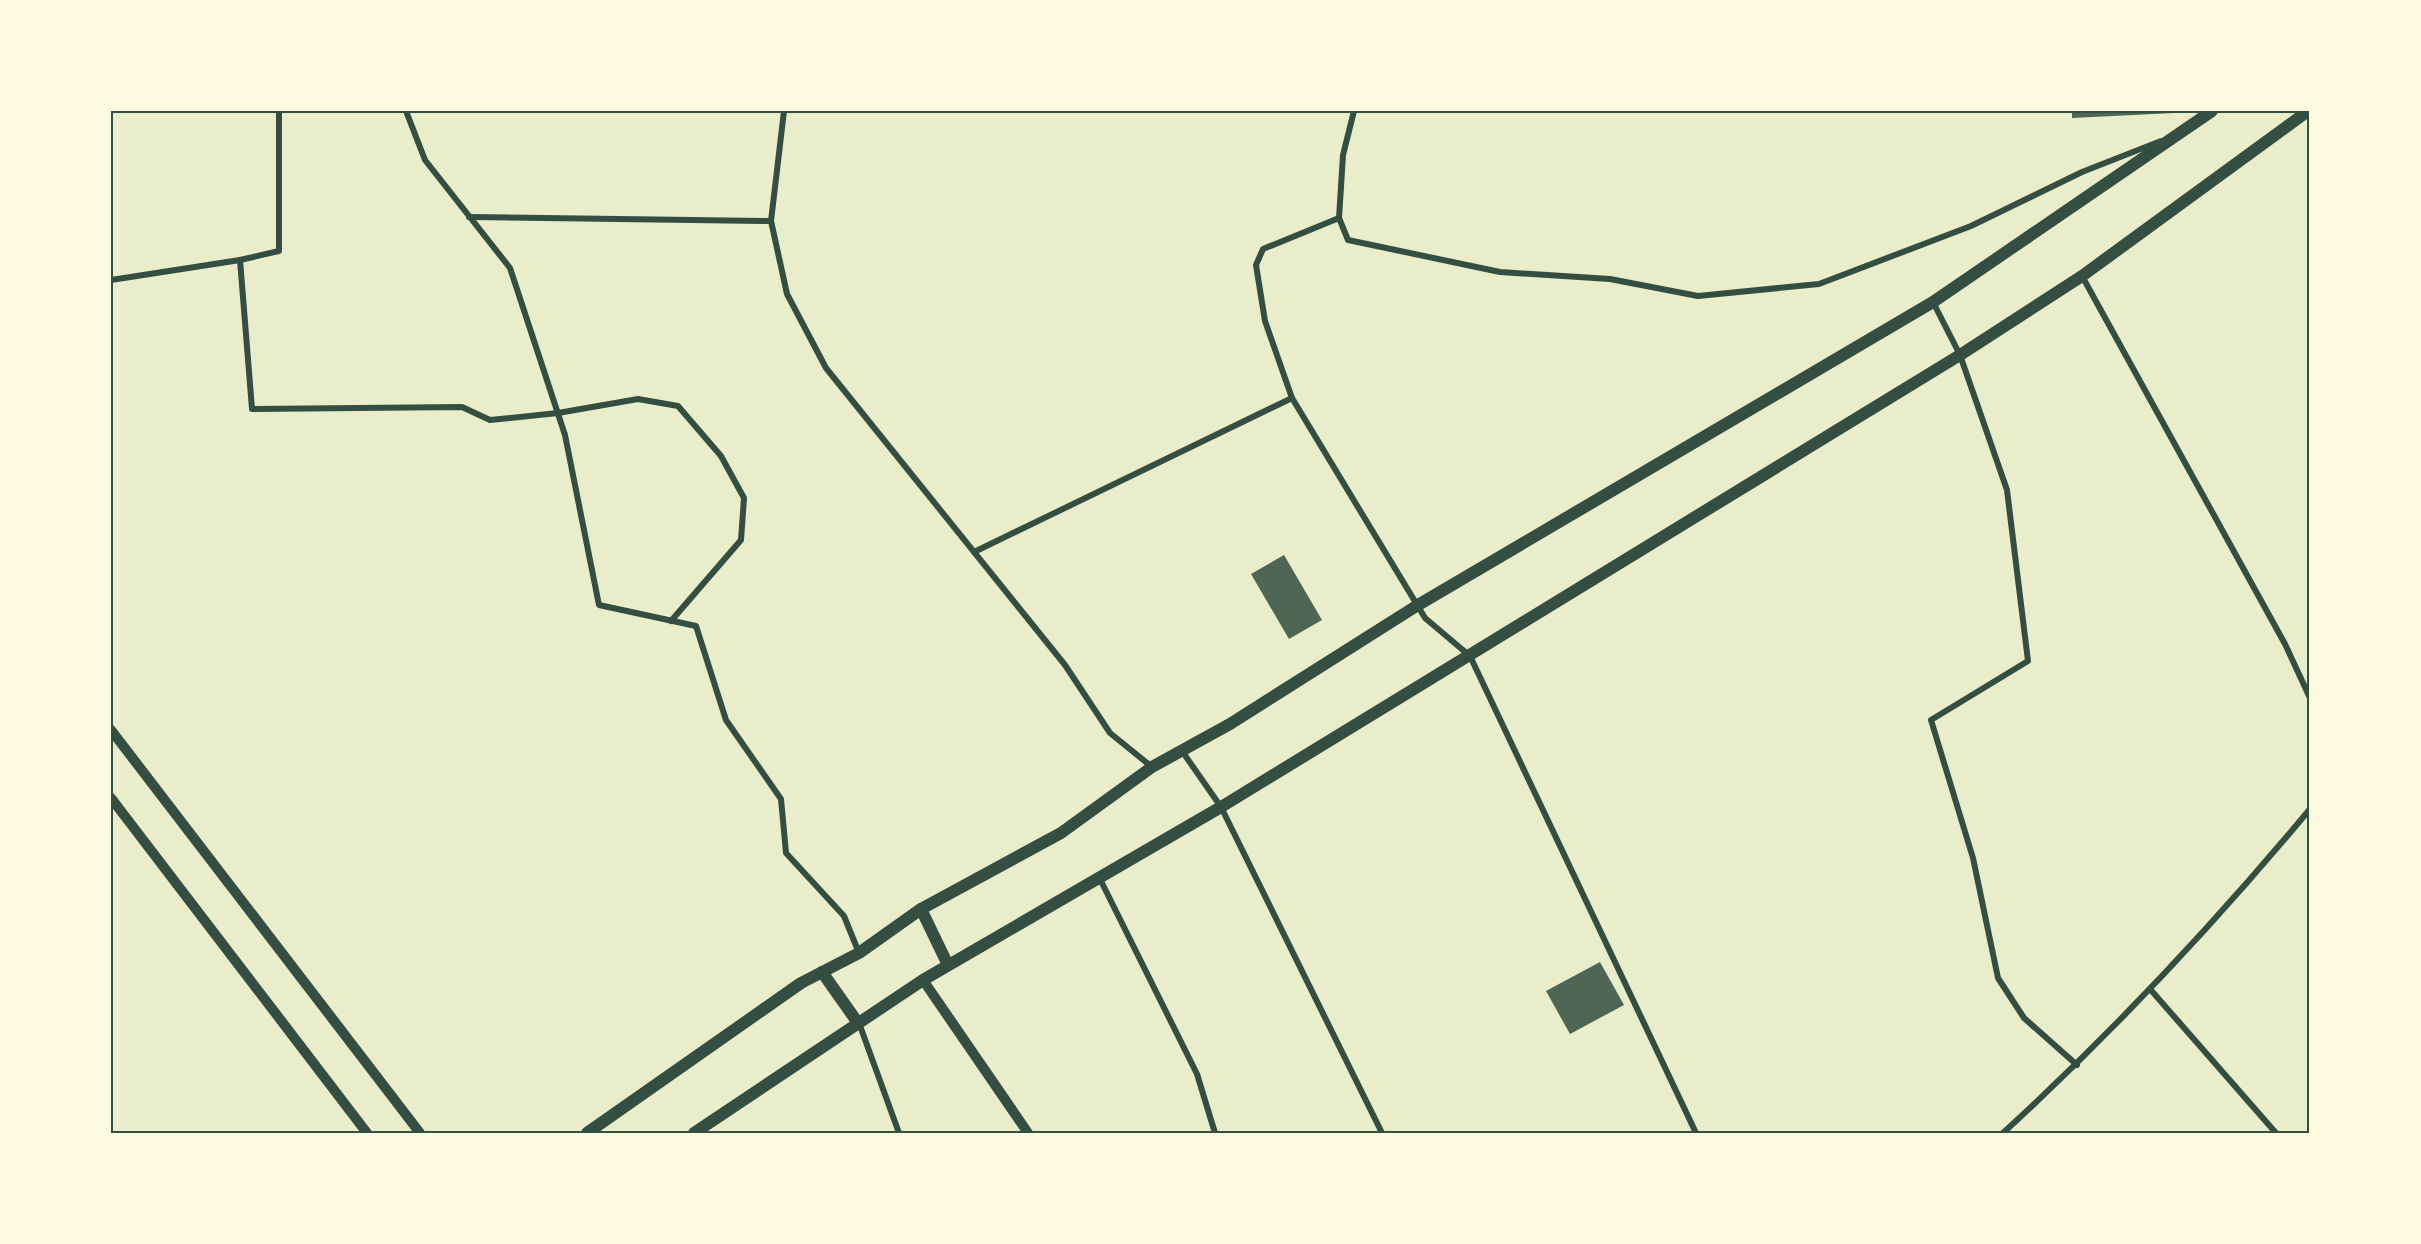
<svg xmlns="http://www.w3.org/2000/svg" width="2421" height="1244" viewBox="0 0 2421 1244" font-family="'Roboto Condensed',sans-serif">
	<rect width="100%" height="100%" fill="#e9edc9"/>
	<g fill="#4f6655">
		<polygon points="2072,111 2174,111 2174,113 2072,118"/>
		<polygon points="1284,555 1322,620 1289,639 1251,574"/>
		<polygon points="1600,962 1624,1005 1570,1034 1546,991"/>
	</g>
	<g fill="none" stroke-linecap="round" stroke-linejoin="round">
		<g stroke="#344e41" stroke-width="6">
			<polyline points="406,111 425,160 510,268 565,435 599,605 696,626 726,720 781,799 786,853 844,916 859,953"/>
			<polyline points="784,111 771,221 787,294 826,368 1065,665 1110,733 1152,767"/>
			<polyline points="1354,111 1343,155 1339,218 1348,240 1500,272 1610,279 1698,296 1819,284 1971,226 2082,172 2161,141"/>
			<polyline points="469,217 771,221"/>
			<polyline points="1339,218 1263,249 1256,265 1265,321 1292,398 1425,618 1470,656 1696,1133"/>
			<polyline points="240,260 252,409 462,407 490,420 558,413 638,399 678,406 721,456 744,498 741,540 671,621"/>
			<polyline points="2082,276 2285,644 2310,698"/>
			<polyline points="111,280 240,260 279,251 279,111"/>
			<polyline points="1933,302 1960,355 2007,490 2028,661 1931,720 1973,858 1998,978 2024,1018 2077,1065"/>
			<polyline points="974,552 1292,398"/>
			<polyline points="1182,751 1221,807 1382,1133"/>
			<polyline points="1099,877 1197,1074 1215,1133"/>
			<polyline points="2150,989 2276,1133"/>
			<polyline points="859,1023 899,1133"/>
			<path d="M2003 1133C2113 1032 2215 923 2310 809"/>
		</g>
		<g stroke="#344e41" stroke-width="10">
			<polyline points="111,730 420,1133"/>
			<polyline points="111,798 367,1133"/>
			<polyline points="923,980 1028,1133"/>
		</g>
		<g stroke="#344e41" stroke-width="12">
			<polyline points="921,909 948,965"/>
			<polyline points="822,972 858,1023"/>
			<polyline points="587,1133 801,983 859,953 921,909 1061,833 1152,767 1230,724 1418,605 1933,302 2212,111"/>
			<polyline points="694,1133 923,980 1221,807 1960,355 2082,276 2308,111"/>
		</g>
	</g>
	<rect width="2421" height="1244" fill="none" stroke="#fefae0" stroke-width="225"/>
	<rect x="112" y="112" width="2196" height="1020" fill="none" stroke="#344e41" stroke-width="2"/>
</svg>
